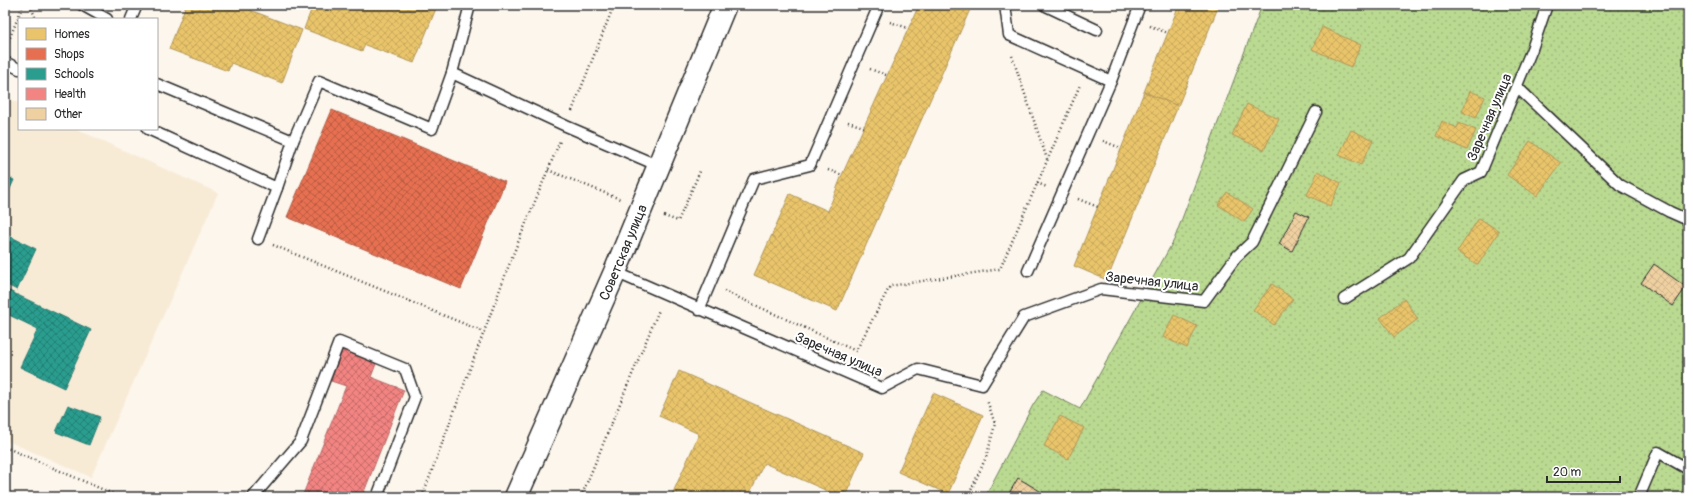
<svg xmlns="http://www.w3.org/2000/svg" width="1693" height="502" viewBox="0 0 1693 502" font-family="Pangolin,sans-serif">
	<defs>
		<pattern id="garden-dots" width="8" height="8" patternUnits="userSpaceOnUse"><rect width="8" height="8" fill="#bad991"/><path d="M2 2h.1M6 6h.1" fill="none" stroke="#a0ba7d" stroke-width="1.8" stroke-linecap="round"/></pattern>
		<pattern id="homes-cross-hatch" width="8" height="8" patternUnits="userSpaceOnUse"><rect width="8" height="8" fill="#e9c46a"/><path d="M0 0l8 8M0 8l8-8" fill="none" stroke="#c8a95c"/></pattern>
		<pattern id="shops-cross-hatch" width="8" height="8" patternUnits="userSpaceOnUse"><rect width="8" height="8" fill="#e76f51"/><path d="M0 0l8 8M0 8l8-8" fill="none" stroke="#bb5b43"/></pattern>
		<pattern id="schools-cross-hatch" width="8" height="8" patternUnits="userSpaceOnUse"><rect width="8" height="8" fill="#2a9d8f"/><path d="M0 0l8 8M0 8l8-8" fill="none" stroke="#248075"/></pattern>
		<pattern id="health-cross-hatch" width="8" height="8" patternUnits="userSpaceOnUse"><rect width="8" height="8" fill="#f28482"/><path d="M0 0l8 8M0 8l8-8" fill="none" stroke="#c46c6b"/></pattern>
		<pattern id="building-cross-hatch" width="8" height="8" patternUnits="userSpaceOnUse"><rect width="8" height="8" fill="#efd0a1"/><path d="M0 0l8 8M0 8l8-8" fill="none" stroke="#cdb38b"/></pattern>
	</defs>
	<rect width="100%" height="100%" fill="#fcf6ec"/>
	<filter id="ink" filterUnits="userSpaceOnUse"><feTurbulence type="fractalNoise" baseFrequency=".025" numOctaves="2"/><feDisplacementMap in="SourceGraphic" scale="8" xChannelSelector="R" yChannelSelector="G"/><feConvolveMatrix kernelMatrix="1 2 1 2 8 2 1 2 1" color-interpolation-filters="sRGB"/></filter>
	<g filter="url(#ink)">
		<polygon fill="#f8ebd6" points="5,97 19,103 19,129 76,129 218,193 91,477 5,440"/>
		<polygon fill="url(#garden-dots)" stroke="#72825e" points="1262,5 1688,5 1688,497 985,497 1033,405 1043,390 1080,409 1174,240"/>
		<g fill="url(#homes-cross-hatch)" stroke="#b09657">
			<polygon points="186,5 219,5 231,10 233,5 237,5 302,30 282,83 231,63 228,71 169,49"/>
			<polygon points="313,5 433,5 437,6 414,63 365,45 362,51 304,29"/>
			<polygon points="919,5 972,5 837,311 754,275 790,194 828,211 842,175"/>
			<polygon points="1179,5 1219,5 1178,106 1144,92"/>
			<polygon points="1322,27 1361,45 1351,67 1312,49"/>
			<polygon points="1470,91 1485,97 1476,118 1462,112"/>
			<polygon points="1144,92 1178,106 1107,280 1074,266"/>
			<polygon points="1247,104 1279,119 1264,150 1232,135"/>
			<polygon points="1442,121 1457,128 1459,123 1476,130 1467,150 1436,136"/>
			<polygon points="1351,130 1373,140 1361,165 1339,155"/>
			<polygon points="1530,141 1561,163 1537,196 1507,175"/>
			<polygon points="1318,171 1341,183 1330,206 1307,195"/>
			<polygon points="1227,192 1253,209 1244,222 1218,205"/>
			<polygon points="1479,218 1499,231 1478,265 1457,252"/>
			<polygon points="1272,284 1293,299 1274,325 1253,310"/>
			<polygon points="1404,299 1418,319 1394,337 1380,318"/>
			<polygon points="1174,315 1197,326 1187,348 1163,337"/>
			<polygon points="679,371 864,453 845,497 841,497 764,463 748,497 671,497 699,434 659,416"/>
			<polygon points="933,393 983,415 948,494 898,472"/>
			<polygon points="1060,416 1084,428 1068,459 1044,446"/>
		</g>
		<polygon fill="url(#shops-cross-hatch)" stroke="#af5b46" points="332,110 505,182 461,289 287,217"/>
		<g fill="url(#schools-cross-hatch)" stroke="#2a7b71">
			<polygon points="5,175 14,180 5,200"/>
			<polygon points="5,234 36,249 17,290 5,284"/>
			<polygon points="5,289 91,330 64,388 20,367 38,329 9,315 5,322"/>
			<polygon points="68,405 100,417 89,445 56,432"/>
		</g>
		<polygon fill="url(#health-cross-hatch)" stroke="#b66968" points="342,350 376,364 371,377 404,390 362,497 302,497 346,386 331,381"/>
		<g fill="url(#building-cross-hatch)" stroke="#2b2b2b">
			<polygon points="1296,211 1309,217 1292,251 1279,244"/>
			<polygon points="1654,264 1686,287 1673,306 1641,283"/>
			<polygon points="1018,478 1050,497 1007,497"/>
		</g>
		<g fill="none" stroke-linecap="round" stroke-linejoin="round">
			<g stroke="#2b2b2b" stroke-width="13">
				<g id="lane">
					<polyline points="82,5 107,19"/>
					<polyline points="1005,5 1009,35 1111,81"/>
					<polyline points="1044,5 1097,30"/>
					<polyline points="131,19 137,5"/>
					<polyline points="5,62 19,69"/>
					<polyline points="452,73 566,126 659,166"/>
					<polyline points="157,84 293,141"/>
					<polyline points="1517,87 1620,185 1670,212 1688,220"/>
					<polyline points="148,129 277,188 293,141 319,81 432,129 452,73 470,5"/>
					<polyline points="258,239 277,188"/>
					<polyline points="1028,271 1111,81 1140,5"/>
					<polyline points="615,272 882,388 918,369 982,385 1024,317 1101,289 1204,301 1236,257 1252,242 1316,112"/>
					<polyline points="1344,299 1409,258 1464,180 1481,172 1532,49 1547,5"/>
					<polyline points="699,310 754,179 810,165 879,5"/>
					<polyline points="253,497 301,441 339,342 405,369 415,397 377,497"/>
					<polyline points="1639,497 1658,452 1688,469"/>
				</g>
			</g>
			<g stroke="#2b2b2b" stroke-width="25">
				<g id="secondary">
					<path id="s1" d="M516 497 615 272 725 5"/>
				</g>
			</g>
			<g stroke="#2b2b2b" stroke-width="2.5" stroke-dasharray="1 3" stroke-linecap="butt">
				<polyline points="30,5 36,19"/>
				<polyline points="890,22 908,28"/>
				<polyline points="1150,26 1168,33"/>
				<polyline points="7,45 23,5"/>
				<polyline points="1012,56 1047,159"/>
				<polyline points="870,69 886,75"/>
				<polyline points="572,111 614,5"/>
				<polyline points="848,122 864,127"/>
				<polyline points="1103,141 1121,148"/>
				<polyline points="548,170 620,199"/>
				<polyline points="828,170 842,175"/>
				<polyline points="1037,183 1047,187"/>
				<polyline points="1078,199 1098,207"/>
				<polyline points="664,216 678,221 701,169"/>
				<polyline points="273,245 484,332"/>
				<polyline points="724,291 856,351 890,286 1000,269 1080,85"/>
				<polyline points="5,447 120,497"/>
				<polyline points="422,497 512,257 560,141"/>
				<polyline points="581,497 659,310"/>
				<polyline points="968,497 987,455 995,424 987,400"/>
			</g>
			<use href="#lane" stroke="#fff" stroke-width="10"/>
			<use href="#secondary" stroke="#fff" stroke-width="22"/>
		</g>
	</g>
	<g text-anchor="middle" stroke-width="4" stroke-linejoin="round" paint-order="stroke">
		<g font-size="14" fill="#2b2b2b" stroke="#fff">
			<text transform="translate(1489 117) rotate(-67)" y="5">Заречная улица</text>
			<text dy="5" stroke="none"><textPath href="#s1" startOffset="267">Советская улица</textPath></text>
			<text transform="translate(1152 281) rotate(6)" y="5">Заречная улица</text>
			<text transform="translate(839 354) rotate(23)" y="5">Заречная улица</text>
		</g>
	</g>
	<rect width="1693" height="502" fill="none" stroke="#fff" stroke-width="20"/>
	<rect x="10" y="10" width="1673" height="482" fill="none" stroke="#2b2b2b" stroke-width="1.5" filter="url(#ink)"/>
	<rect x="18" y="18" width="140" height="112" fill="#ffffff" stroke="#aaaaaa"/>
	<rect x="26" y="28" width="20" height="12" fill="#e9c46a" stroke="#aaaaaa"/>
	<text x="54" y="38" font-size="12" fill="#2b2b2b">Homes</text>
	<rect x="26" y="48" width="20" height="12" fill="#e76f51" stroke="#aaaaaa"/>
	<text x="54" y="58" font-size="12" fill="#2b2b2b">Shops</text>
	<rect x="26" y="68" width="20" height="12" fill="#2a9d8f" stroke="#aaaaaa"/>
	<text x="54" y="78" font-size="12" fill="#2b2b2b">Schools</text>
	<rect x="26" y="88" width="20" height="12" fill="#f28482" stroke="#aaaaaa"/>
	<text x="54" y="98" font-size="12" fill="#2b2b2b">Health</text>
	<rect x="26" y="108" width="20" height="12" fill="#efd0a1" stroke="#aaaaaa"/>
	<text x="54" y="118" font-size="12" fill="#2b2b2b">Other</text>
	<path d="M1547 476v6h73v-6" fill="none" stroke="#2b2b2b" stroke-width="2"/>
	<text x="1553" y="476" font-size="12" fill="#2b2b2b" stroke="#ffffff" stroke-width="3" paint-order="stroke">20 m</text>
</svg>
